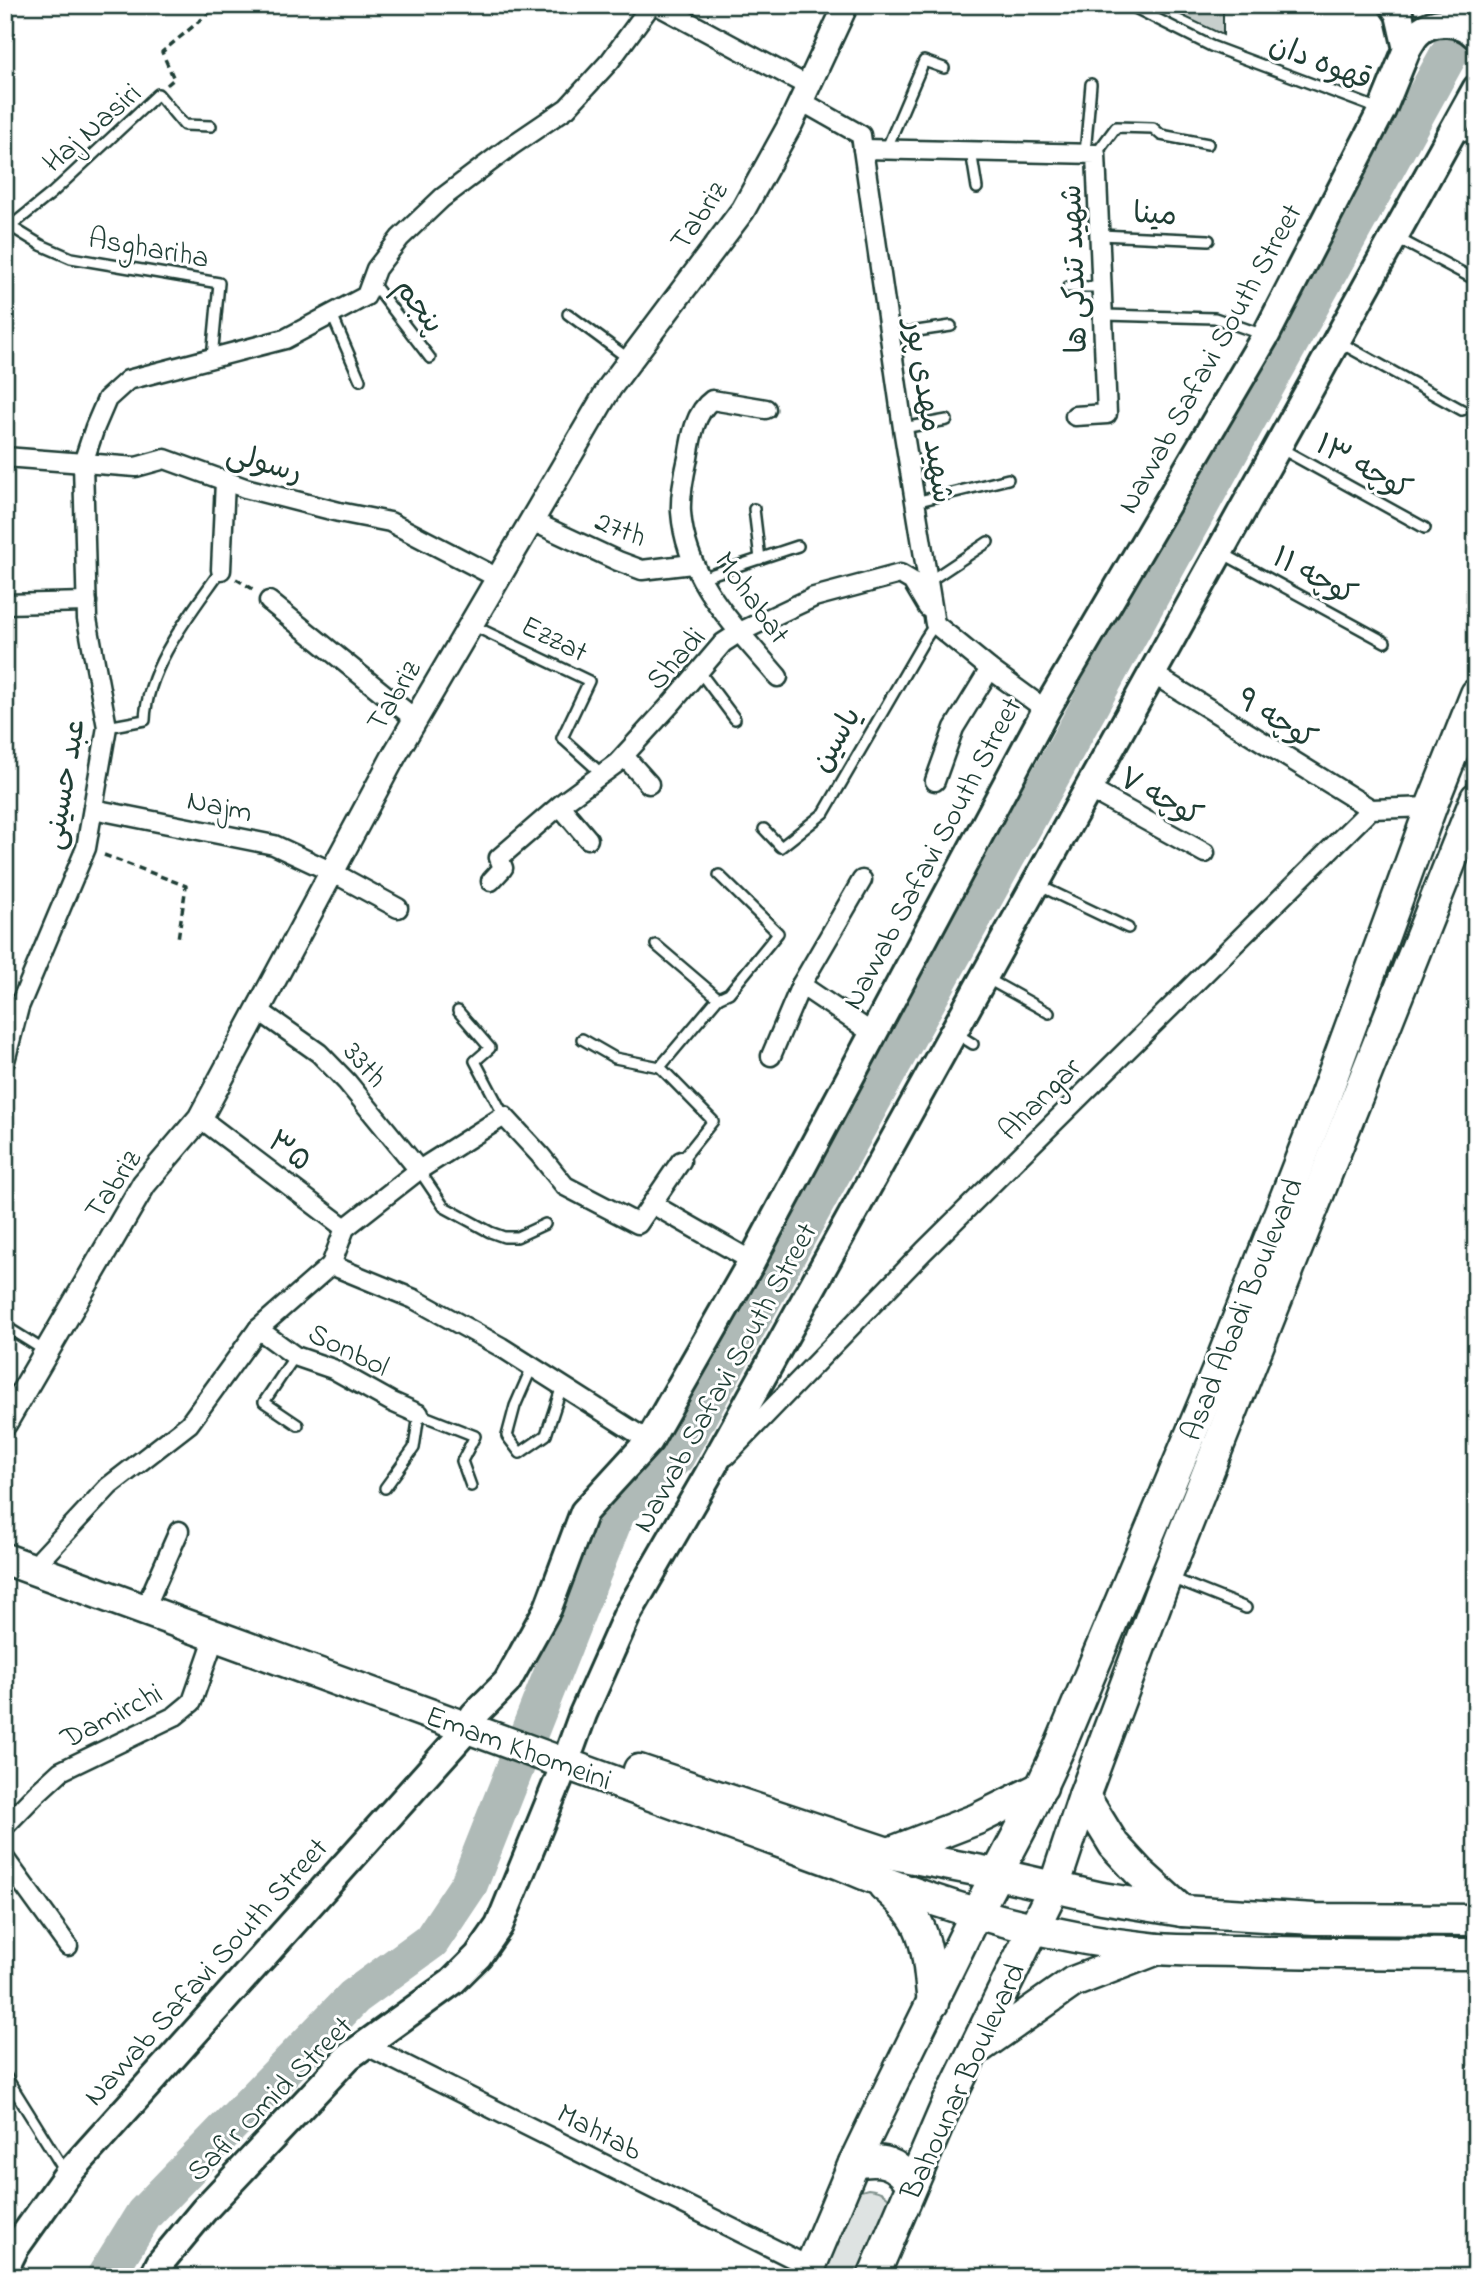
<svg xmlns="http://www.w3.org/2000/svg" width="1481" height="2282" viewBox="0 0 1481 2282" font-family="'Indie Flower','Playpen Sans Arabic',sans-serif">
	<rect width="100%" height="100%" fill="#fff"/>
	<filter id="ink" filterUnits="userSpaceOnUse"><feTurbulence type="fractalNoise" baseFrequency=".0143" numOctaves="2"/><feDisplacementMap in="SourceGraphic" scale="14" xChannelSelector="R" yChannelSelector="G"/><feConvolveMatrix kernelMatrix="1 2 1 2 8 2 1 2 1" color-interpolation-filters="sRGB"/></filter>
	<g filter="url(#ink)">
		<path fill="#dee3e2" stroke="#7e908b" stroke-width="2" d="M868 2189C879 2190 890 2194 892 2207 893 2216 877 2265 874 2277H808L857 2192Z"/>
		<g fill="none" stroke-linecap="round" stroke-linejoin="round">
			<polyline stroke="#afbab7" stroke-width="38" points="105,2277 144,2214 354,1997 431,1941 469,1884 617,1511 676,1456 1456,41"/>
		</g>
		<polygon fill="#c7cfcc" stroke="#1f3d34" stroke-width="2" points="1160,5 1223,5 1223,35"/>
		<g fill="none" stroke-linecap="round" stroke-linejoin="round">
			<g stroke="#1f3d34" stroke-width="14">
				<g id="service">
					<polyline points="1129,5 1211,46 1379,109"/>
					<polyline points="1456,130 1476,141"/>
					<polyline points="886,150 924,61 944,68"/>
					<polyline points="971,151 977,188"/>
					<polyline points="1085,154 1091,84"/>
					<polyline points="1096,154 1116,127 1153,128 1161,135 1208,144"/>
					<polyline points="5,223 41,245 71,258 219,283 212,358"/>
					<polyline points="5,231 52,193 158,94 184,125 211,126"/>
					<polyline points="1100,235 1209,240"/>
					<polyline points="1397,238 1476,280"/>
					<polyline points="371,281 430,358"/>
					<polyline points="1068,287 1103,287"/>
					<polyline points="568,314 629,359"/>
					<polyline points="332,315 360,380"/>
					<polyline points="1104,315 1215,318 1264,335"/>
					<polyline points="890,335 951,326"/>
					<polyline points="1339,342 1462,410"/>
					<polyline points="903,428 947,420"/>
					<polyline points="1280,448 1425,528"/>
					<polyline points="915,502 1008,479"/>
					<polyline points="754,509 760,559"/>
					<polyline points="1222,553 1385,642"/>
					<polyline points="701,578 798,546"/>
					<polyline points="928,582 988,542"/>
					<polyline points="472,625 589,681 562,738 602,774"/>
					<polyline points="699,671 735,719"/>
					<path d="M107 727 145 720C147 666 191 613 221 570"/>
					<polyline points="764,829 781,847 824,813 925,639 935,624"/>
					<polyline points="1038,885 1128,928"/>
					<polyline points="656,945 718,998 660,1067 713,1121 681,1161"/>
					<polyline points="986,978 1049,1013"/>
					<polyline points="718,998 729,993 778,933 719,875"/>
					<polyline points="458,1011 490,1048 475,1061 504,1116"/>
					<polyline points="957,1034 973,1044"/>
					<polyline points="582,1039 615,1058 660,1067"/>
					<polyline points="419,1170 444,1207 490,1232 504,1237 517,1237 545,1224"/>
					<polyline points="5,1326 45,1351"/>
					<polyline points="295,1356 264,1402 298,1425"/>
					<polyline points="532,1367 515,1406 507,1436 520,1453 546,1435 562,1386"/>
					<polyline points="385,1488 414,1448 419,1414 475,1436 462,1461 471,1486"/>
					<polyline points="1171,1578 1246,1608"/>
					<polyline points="5,2075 66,2173"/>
				</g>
			</g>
			<g stroke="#1f3d34" stroke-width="23">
				<g id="minor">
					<polyline points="657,5 808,86"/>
					<polyline points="801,101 861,135 903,428 935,624 990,669 1046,710"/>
					<polyline points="863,149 1096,154 1107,414 1075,416"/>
					<path d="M766 409 712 400C695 412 691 438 688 458 684 475 680 494 681 512 686 581 735 626 778 677"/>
					<polyline points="5,457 136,467 165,459 245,488 339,512 390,522 498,578"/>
					<polyline points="532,521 618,561 642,570 692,564"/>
					<polyline points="221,570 225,481"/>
					<polyline points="269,601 415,719"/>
					<polyline points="5,604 87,602"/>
					<polyline points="1153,674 1371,809"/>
					<polyline points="624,756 649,784"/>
					<polyline points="935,781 954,728 990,669"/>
					<polyline points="1089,789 1205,853"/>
					<polyline points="560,806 588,839"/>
					<polyline points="93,809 274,845 332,872 398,908"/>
					<polyline points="862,880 801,985 872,1033"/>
					<polyline points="491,881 503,868 499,858 565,801 617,763 671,704 723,643 740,632 814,597 900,574 912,581 928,608"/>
					<polyline points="258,1010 319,1053 347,1082 419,1170"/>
					<polyline points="771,1056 801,985"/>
					<polyline points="5,1061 19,1007 86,848 107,727 87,619 83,463 95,427 107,399 128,380 285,339 366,296 376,269 400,238 442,198 511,146 567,108 610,61 651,5"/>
					<polyline points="200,1118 345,1228"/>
					<polyline points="652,1204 752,1261"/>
					<polyline points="331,1265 345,1228 419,1170 504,1116 540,1155 565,1186 638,1224 681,1161"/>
					<polyline points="258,1329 295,1356 333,1369 392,1402 419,1414"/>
					<polyline points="726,1456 924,1251 1371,809 1431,807"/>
					<polyline points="34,1570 42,1558 109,1486 189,1424 258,1329 331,1265 414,1299 501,1347 649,1441"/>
					<polyline points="150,1597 179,1531"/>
					<polyline points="5,1826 37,1793 61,1771 175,1716 192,1702 215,1636"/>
					<polyline points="5,1859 68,1946"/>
					<polyline points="365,2045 810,2267"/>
				</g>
			</g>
			<g stroke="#1f3d34" stroke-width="28">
				<polyline id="tertiary" points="5,1423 144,1184 200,1118 394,756 610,387 743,210 791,123 846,5"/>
			</g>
			<g stroke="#1f3d34" stroke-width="32">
				<g id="secondary">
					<path d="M1407 49C1410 45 1413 38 1417 34 1432 18 1462 20 1476 36"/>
					<polyline points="474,1715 507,1682 548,1608 584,1512 649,1441 752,1261 1046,710 1266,335 1382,110 1407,49 1399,14 1393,5"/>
					<polyline points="571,1747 583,1714 627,1615 708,1475 1476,89"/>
					<polyline points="5,2268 15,2248 67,2175 468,1728"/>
					<polyline points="153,2277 160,2263 204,2210 348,2057 452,1982 478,1956 499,1926 565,1764"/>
				</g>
			</g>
			<g stroke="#1f3d34" stroke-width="35">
				<g id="primary">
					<path d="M5 1559 840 1864C940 1907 1048 1938 1157 1949 1183 1951 1210 1950 1237 1951 1316 1954 1396 1953 1476 1954"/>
					<polyline points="639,1770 888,1853 997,1874 1102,1898 1182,1911 1314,1919 1476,1920"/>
					<polyline points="1084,1796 1114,1845 1139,1872 1182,1911"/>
					<polyline points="889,1853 977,1819 1042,1787"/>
					<path d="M884 1886C897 1897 912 1911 919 1927 929 1948 930 1980 933 2003"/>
					<polyline points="976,2050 1073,1982 1158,1949"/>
					<path d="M854 2163C882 2158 895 2161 912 2184"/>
					<polyline points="806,2277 854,2163 890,2088 970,1925 1027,1817 1060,1746 1221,1362 1323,1102 1431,807 1476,694"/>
					<polyline points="873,2277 945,2109 1054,1887 1084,1796 1163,1585 1476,798"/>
				</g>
			</g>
			<g stroke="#1f3d34" stroke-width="3.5" stroke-dasharray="7 5" stroke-linecap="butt">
				<polyline points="167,85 174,79 162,52 219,5"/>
				<polyline points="236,579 253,589"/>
				<polyline points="104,855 186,886 178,939"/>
			</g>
			<use href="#service" stroke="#fff" stroke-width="9"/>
			<use href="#minor" stroke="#fff" stroke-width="18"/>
			<use href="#tertiary" stroke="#fff" stroke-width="23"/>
			<use href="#secondary" stroke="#fff" stroke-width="26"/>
			<use href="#primary" stroke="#fff" stroke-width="30"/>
		</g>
	</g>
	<g text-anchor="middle" stroke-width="6" stroke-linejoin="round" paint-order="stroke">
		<g font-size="30" fill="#1f3d34" stroke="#fff">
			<text transform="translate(1321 61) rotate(21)" y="10">قهوه دان</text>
			<text transform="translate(91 127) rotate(-41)" y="10">Haj Nasiri</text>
			<text transform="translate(1155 213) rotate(3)" y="10">مینا</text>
			<text transform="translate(698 215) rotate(-55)" y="10">Tabriz</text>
			<text transform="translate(149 247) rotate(10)" y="10">Asghariha</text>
			<text transform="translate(1073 269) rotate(-92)" y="10">شهید تندکی ها</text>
			<text transform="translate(420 305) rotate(53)" y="10">پنجم</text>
			<text transform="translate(1209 358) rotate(-61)" y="10">Navvab Safavi South Street</text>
			<text transform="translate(930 411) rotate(81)" y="10">شهید مهدی پور</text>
			<text transform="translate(265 462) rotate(16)" y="10">رسولی</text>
			<text transform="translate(1364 466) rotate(29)" y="10">کوچه ۱۳</text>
			<text transform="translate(621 528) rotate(21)" y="10">27th</text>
			<text transform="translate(1315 575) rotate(28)" y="10">کوچه ۱۱</text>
			<text transform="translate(753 597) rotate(54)" y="10">Mohabat</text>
			<text transform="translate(555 638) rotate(26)" y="10">Ezzat</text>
			<text transform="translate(675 658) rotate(-48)" y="10">Shadi</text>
			<text transform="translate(393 695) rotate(-59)" y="10">Tabriz</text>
			<text transform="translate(1277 718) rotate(32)" y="10">کوچه ۹</text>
			<text transform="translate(835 739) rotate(-60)" y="10">یاسین</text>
			<text transform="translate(63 784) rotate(-80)" y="10">عبد حسینی</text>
			<text transform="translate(1161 796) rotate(29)" y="10">کوچه ۷</text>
			<text transform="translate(220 805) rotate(12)" y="10">Najm</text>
			<text transform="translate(931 853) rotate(-62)" y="10">Navvab Safavi South Street</text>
			<text transform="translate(366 1064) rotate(49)" y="10">33th</text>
			<text transform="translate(1039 1098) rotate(-45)" y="10">Ahangar</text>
			<text transform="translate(290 1150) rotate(37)" y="10">۳۵</text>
			<text transform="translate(112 1184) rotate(-56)" y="10">Tabriz</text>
			<text transform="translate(1241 1309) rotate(-68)" y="10">Asad Abadi Boulevard</text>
			<text transform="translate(349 1349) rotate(26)" y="10">Sonbol</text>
			<text transform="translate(724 1377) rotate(-61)" y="10">Navvab Safavi South Street</text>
			<text transform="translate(111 1715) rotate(-27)" y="10">Damirchi</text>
			<text transform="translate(519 1747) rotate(20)" y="10">Emam Khomeini</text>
			<text transform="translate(205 1971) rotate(-48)" y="10">Navvab Safavi South Street</text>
			<text transform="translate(962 2081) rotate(-65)" y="10">Bahounar Boulevard</text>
			<text transform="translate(269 2098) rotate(-45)" y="10">Safir Omid Street</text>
			<text transform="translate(600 2131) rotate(27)" y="10">Mahtab</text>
		</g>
	</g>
	<rect width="1481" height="2282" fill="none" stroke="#fff" stroke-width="28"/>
	<rect x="14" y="14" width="1453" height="2254" fill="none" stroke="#1f3d34" stroke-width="2.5" filter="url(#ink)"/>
</svg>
